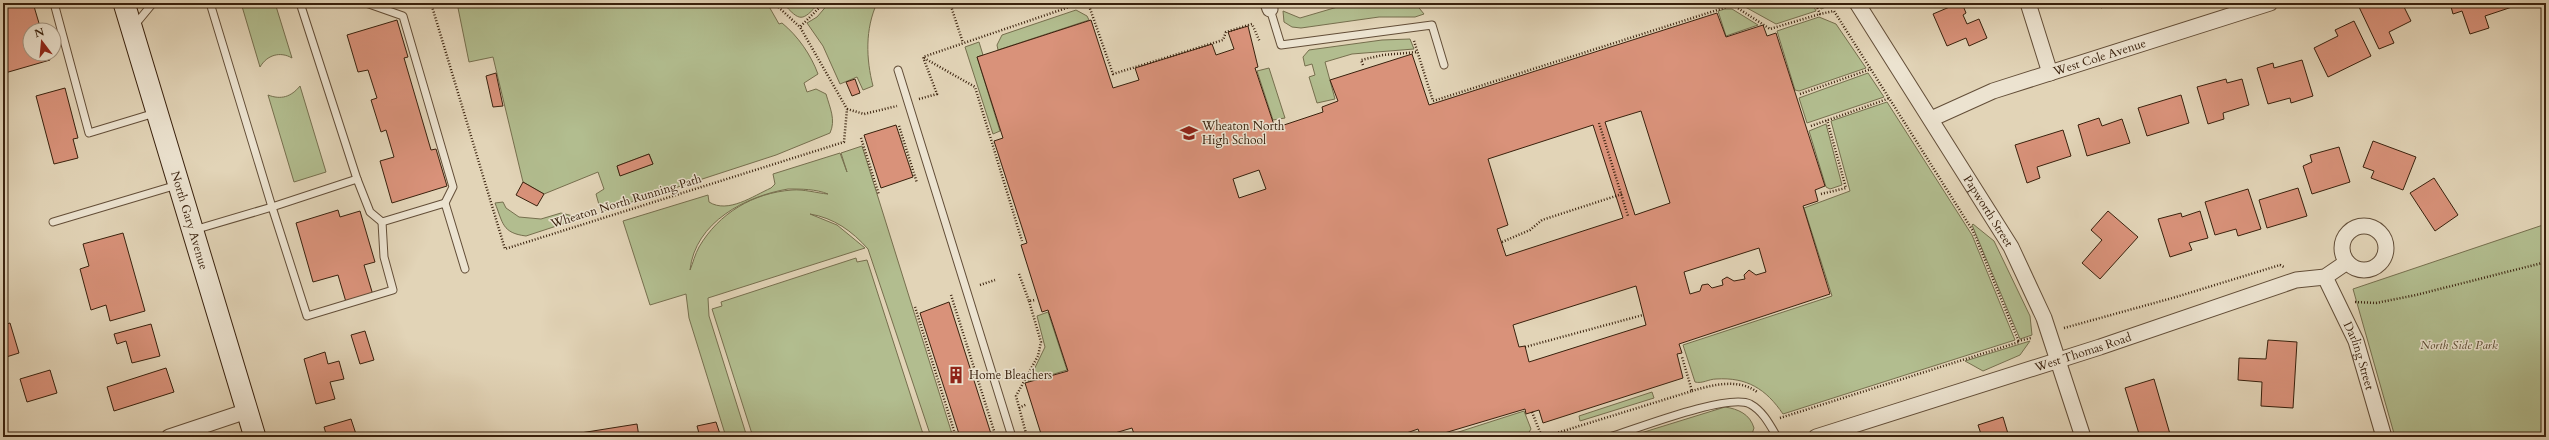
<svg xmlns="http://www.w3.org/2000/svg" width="2549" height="440" viewBox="0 0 2549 440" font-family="Cardo,serif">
	<rect width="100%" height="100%" fill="#e2d4b7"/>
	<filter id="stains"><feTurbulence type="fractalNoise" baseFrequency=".005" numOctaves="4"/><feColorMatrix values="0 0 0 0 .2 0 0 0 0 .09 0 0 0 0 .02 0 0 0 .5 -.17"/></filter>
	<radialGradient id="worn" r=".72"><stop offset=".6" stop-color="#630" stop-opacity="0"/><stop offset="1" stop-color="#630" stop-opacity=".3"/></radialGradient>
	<g fill="#b2bd8f" stroke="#766f4e" fill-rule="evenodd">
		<path d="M241 3H275L292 58C280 51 267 55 260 67Z"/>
		<path d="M457 3H767L779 24 782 23C798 36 811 55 818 74L804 83 807 92 816 89 826 94C830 108 836 120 830 133L776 155 601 212 596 194 604 189 598 172 544 194 523 182 493 57 469 62ZM649 154 653 164 620 175 617 166Z"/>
		<path d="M783 3H819C802 22 800 22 783 3Z"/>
		<path d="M829 3H877C865 29 866 59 873 86L863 90 857 77 840 84 823 46 807 23 817 17Z"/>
		<polygon points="1351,3 1415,3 1424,14 1415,17 1379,17 1301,28 1292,27 1284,22 1283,11 1300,18"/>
		<polygon points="1738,3 1812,3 1816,11 1776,24"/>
		<polygon points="1818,3 1832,3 1833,4 1821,9"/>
		<polygon points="1725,9 1732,9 1758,25 1726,36 1718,11"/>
		<polygon points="1076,10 1087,16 1089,20 998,50 997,45 1002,35"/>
		<polygon points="1819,17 1836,24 1866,68 1799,91 1795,90 1777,31"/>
		<polygon points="1410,39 1414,49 1352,54 1325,62 1335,99 1317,103 1309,77 1315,75 1312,64 1305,66 1303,57 1309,50 1382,40"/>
		<polygon points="979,42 983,55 977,57 1000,131 993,134 965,47"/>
		<polygon points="1269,68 1285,118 1273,120 1257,71"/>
		<polygon points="1868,73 1884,97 1807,123 1799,98"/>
		<path d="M300 86 326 172 294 182 268 95C281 100 291 97 300 86Z"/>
		<path d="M1887 102 1972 235 2015 340 1783 414C1766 389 1747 377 1716 379 1709 379 1702 384 1695 382L1683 345 1832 296 1804 208 1850 191 1831 121Z"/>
		<polygon points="1826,124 1842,185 1830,189 1826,187 1809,131"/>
		<path d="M862 146 953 437H931L868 249C852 231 834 218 810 214L837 225 865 248 708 298 709 316 747 437H726L689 318 686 294 650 305 623 221 708 195 709 202C728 214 753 196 771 188L775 184 773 174 840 153 847 172 841 153ZM788 189C801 189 816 189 828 194 816 193 804 189 792 190 753 193 719 213 699 247 695 254 693 263 690 270 695 222 746 196 788 189Z"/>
		<path d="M503 202 506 208 519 217 541 219 561 213 581 218 526 236C502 233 503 223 495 203Z"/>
		<polygon points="1973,224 1994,241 2030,316 2032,335 2020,339 1972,225"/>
		<polygon points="2546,224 2546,437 2395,437 2353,289"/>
		<polygon points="856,258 857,262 867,260 924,437 753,437 712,309 722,306 721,302"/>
		<polygon points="1048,312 1067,370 1028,382 1045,347 1037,316"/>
		<polygon points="2030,341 2020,355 1983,371 1965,361"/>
		<polygon points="1652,392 1654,398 1580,421 1579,416"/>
		<path d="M1725 407C1738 409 1750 414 1754 428L1751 437H1736L1730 434 1720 437H1628Z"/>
		<polygon points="1524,411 1531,429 1526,437 1443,437"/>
	</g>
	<g fill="#d9927a" stroke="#39210d" fill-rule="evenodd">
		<polygon points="3,3 33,3 41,30 30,30 30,54 48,54 50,60 5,73"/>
		<polygon points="1959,3 1962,3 1966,13 1963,15 1967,24 1979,19 1987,38 1969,46 1966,38 1947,46 1933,14"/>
		<polygon points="2098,3 2110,3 2101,8"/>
		<polygon points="2366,3 2402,3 2411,21 2389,32 2394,43 2379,49 2359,7"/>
		<polygon points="2450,3 2514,3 2515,6 2485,16 2489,28 2470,34 2462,11 2453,14"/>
		<path d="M1717 13 1726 37 1763 25 1767 36 1776 33 1825 186 1815 190 1818 201 1803 206 1830 294 1679 344 1682 353 1677 354 1683 378 1543 423 1539 410 1526 414 1525 409 1431 437H1421L1418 429 1395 437H1294L1293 435 1286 437H1135L1132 428 1101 437H1042L1025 383 1068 371 1048 310 1042 312 1021 245 1027 243 994 141 1003 138 977 57 1091 20 1113 88 1139 80 1135 68 1212 44 1216 55 1234 49 1228 32 1248 26 1258 67 1255 68 1275 128 1323 112 1322 107 1338 101 1330 80 1412 54 1429 105ZM1641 111 1670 203 1635 215 1605 122ZM1593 125 1623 218 1506 256 1497 229 1508 225 1488 159ZM1259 170 1266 189 1239 198 1233 179ZM1759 248 1766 272 1756 275 1749 270 1744 275 1745 279 1734 281 1727 277 1722 280 1723 285 1712 288 1708 284 1702 285 1700 291 1690 294 1684 272ZM1636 286 1646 325 1529 362 1525 346 1519 347 1513 325Z"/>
		<polygon points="397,20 408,57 404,58 431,150 436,149 447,186 392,203 380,161 394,157 386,130 381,132 371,100 377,98 368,70 358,72 347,35"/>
		<polygon points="2354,21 2371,56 2328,77 2314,48 2338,36 2335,30"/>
		<polygon points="2302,60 2313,96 2291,103 2290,98 2268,104 2257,68 2273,63 2274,68"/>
		<polygon points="496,73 503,106 493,107 486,76"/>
		<polygon points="855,79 860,93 852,96 846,82"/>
		<polygon points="2226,79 2227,83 2242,79 2249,105 2223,113 2224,119 2208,124 2197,87"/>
		<polygon points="65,88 78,138 73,139 78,158 54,164 36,96"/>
		<polygon points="2181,95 2189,123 2147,136 2138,108"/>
		<polygon points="2099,118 2102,126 2122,119 2130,143 2087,156 2078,125"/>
		<polygon points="896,125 913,177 881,188 864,135"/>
		<polygon points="2063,130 2071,156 2037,167 2040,178 2027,183 2015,145"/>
		<polygon points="2373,141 2416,157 2403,190 2371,178 2374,171 2363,167"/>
		<polygon points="2339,147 2350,182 2312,194 2303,166 2312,162 2310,155"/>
		<polygon points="649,154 653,164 620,176 617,166"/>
		<polygon points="2434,178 2458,215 2435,231 2410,193"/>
		<polygon points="523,182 544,194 537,206 516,195"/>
		<polygon points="2298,188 2307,216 2267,228 2259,200"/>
		<polygon points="2248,189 2261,229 2238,236 2236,229 2215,235 2205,202"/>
		<polygon points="338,210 340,217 360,211 375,262 364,265 373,295 346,302 338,275 313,282 296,223"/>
		<polygon points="2108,211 2138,237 2100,279 2082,263 2102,240 2091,230"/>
		<polygon points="2200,211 2208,238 2189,243 2192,250 2170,257 2158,219 2181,213 2182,217"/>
		<polygon points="123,233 145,311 110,321 106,305 91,310 80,269 89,266 83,244"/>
		<polygon points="949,302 992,437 960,437 920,313"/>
		<polygon points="10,323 19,353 3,358 3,325"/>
		<polygon points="151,324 160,356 132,363 126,341 117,344 114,334"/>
		<polygon points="365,331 374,360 360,364 351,335"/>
		<polygon points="2268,340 2297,342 2293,408 2261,406 2262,382 2238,380 2239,358 2266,359"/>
		<polygon points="325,352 328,364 339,361 344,379 330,382 335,399 316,404 304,359"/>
		<polygon points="166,368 174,392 114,411 107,387"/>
		<polygon points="50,370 57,393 27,402 20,379"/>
		<polygon points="2154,379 2170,434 2160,437 2140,437 2125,388"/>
		<polygon points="2003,417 2009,437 1982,437 1978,425"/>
		<polygon points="351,419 357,437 327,437 324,427"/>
		<polygon points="716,422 721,437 700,437 697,426"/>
		<polygon points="637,424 639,437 574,437 574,434"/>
	</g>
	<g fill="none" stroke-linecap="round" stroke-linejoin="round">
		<g stroke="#634e38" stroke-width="9">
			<g id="lane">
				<polyline points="54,3 89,133 155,113"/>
				<polyline points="300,3 357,179 272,207 307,316 393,290 384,257 382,222"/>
				<polyline points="366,3 403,16 453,187 445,203"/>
				<polyline points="1270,9 1281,45 1432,25 1444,65"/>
				<polyline points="134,26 153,3"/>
				<polyline points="898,70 1012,437"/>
				<polyline points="357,179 370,212 382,222 445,203 465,269"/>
				<polyline points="53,222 177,185"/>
				<polyline points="194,230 272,207 210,3"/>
				<path d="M1610 437C1636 429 1728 393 1750 404 1763 411 1770 425 1777 437"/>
			</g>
		</g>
		<g stroke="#634e38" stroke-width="17">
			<g id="street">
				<polyline points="1268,3 1270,9"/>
				<path id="s1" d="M1857 3 2011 247 2044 318 2083 437"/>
				<polyline points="2028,3 2050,73"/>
				<path id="s2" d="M1931 119 1993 91 2270 3"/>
				<circle cx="2364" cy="248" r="22"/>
				<path id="s3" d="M2325 277 2356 341 2384 437"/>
				<polyline points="169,437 247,411"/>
				<path id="s4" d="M1816 437 2100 347 2296 280 2325 277 2347 262"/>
			</g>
		</g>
		<g stroke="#39210d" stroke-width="23">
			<g id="secondary">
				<path id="s5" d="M124 3 255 437"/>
			</g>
		</g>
		<g stroke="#39210d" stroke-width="2.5" stroke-dasharray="1 2" stroke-linecap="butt">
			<polyline points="431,3 505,249 844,142 847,109 800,27 824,3"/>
			<polyline points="774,3 800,27"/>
			<polyline points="950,3 963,43"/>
			<polyline points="1088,3 1113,74 1223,40 1226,32 1252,24 1260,42"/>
			<polyline points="1414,41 1433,101 1733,5 1770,29 1820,14"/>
			<polyline points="924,58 975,87 1022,241"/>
			<polyline points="1363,65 1361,60 1383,55 1417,52"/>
			<polyline points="1800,94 1871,69"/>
			<polyline points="919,99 937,94 923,57 1081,3"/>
			<polyline points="847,109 864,114 897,106"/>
			<polyline points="1599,123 1628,216"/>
			<polyline points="899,126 917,183"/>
			<polyline points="1811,126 1890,98"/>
			<polyline points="861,138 879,195"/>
			<polyline points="1821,194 1846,188 1827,120"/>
			<polyline points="1502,242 1530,230 1542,220 1622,194"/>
			<polyline points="1019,274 1029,301 1035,300"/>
			<polyline points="980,285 995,280"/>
			<polyline points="951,295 996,437"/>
			<polyline points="2355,302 2376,303 2416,295 2546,262"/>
			<polyline points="915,307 956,437"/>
			<polyline points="2064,328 2176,297 2280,265 2284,267"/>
			<polyline points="2018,341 2031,338"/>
			<polyline points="1525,347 1643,315"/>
			<path d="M1692 391C1711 385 1739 378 1757 392"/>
			<polyline points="1019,408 1027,404"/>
			<polyline points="1532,412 1542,437"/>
			<polyline points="1780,418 2019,342 1973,231 1834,11 1820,14 1815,3"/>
			<polyline points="1027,437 1016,396 1038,356 1041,342 1029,301"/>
			<polyline points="1544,437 1692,391 1682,357"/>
		</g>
		<use href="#lane" stroke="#ece3d0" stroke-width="7"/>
		<use href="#street" stroke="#ece3d0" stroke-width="15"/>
		<use href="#secondary" stroke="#ece3d0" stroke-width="21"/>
	</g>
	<defs>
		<g id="school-bare" transform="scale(1.38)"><path d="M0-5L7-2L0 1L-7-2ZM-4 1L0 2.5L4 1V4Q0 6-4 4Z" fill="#8f2418" stroke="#ece3d0" stroke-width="2.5" paint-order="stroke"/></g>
		<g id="building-bare" transform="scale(1.38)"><path d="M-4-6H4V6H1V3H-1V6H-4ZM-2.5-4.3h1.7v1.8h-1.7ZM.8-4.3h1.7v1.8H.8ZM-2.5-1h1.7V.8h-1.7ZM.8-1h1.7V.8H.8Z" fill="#8f2418" stroke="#ece3d0" stroke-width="2.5" paint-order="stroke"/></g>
	</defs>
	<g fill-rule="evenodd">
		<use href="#school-bare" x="1189" y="133"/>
		<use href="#building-bare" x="956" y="375"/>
	</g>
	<g text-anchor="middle" stroke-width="3" stroke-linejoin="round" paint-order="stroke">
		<g font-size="12" fill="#39210d" stroke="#ece3d0">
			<text dy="4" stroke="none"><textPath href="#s2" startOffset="180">West Cole Avenue</textPath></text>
			<text transform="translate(626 201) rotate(-17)" y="4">Wheaton North Running Path</text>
			<text dy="4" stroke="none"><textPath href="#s1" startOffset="246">Papworth Street</textPath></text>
			<text dy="4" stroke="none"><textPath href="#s5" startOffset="227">North Gary Avenue</textPath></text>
			<text dy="4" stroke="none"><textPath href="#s4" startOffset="280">West Thomas Road</textPath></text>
			<text dy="4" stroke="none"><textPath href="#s3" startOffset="86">Darling Street</textPath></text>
		</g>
		<g font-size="12" fill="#39210d" stroke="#ece3d0" text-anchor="start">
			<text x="1202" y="130">Wheaton North<tspan x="1202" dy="14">High School</tspan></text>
			<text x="969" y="379">Home Bleachers</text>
		</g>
		<g font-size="12" font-style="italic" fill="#57482e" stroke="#ece3d0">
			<text x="2459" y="349">North Side Park</text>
		</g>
	</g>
	<rect width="2549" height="440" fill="none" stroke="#e2d4b7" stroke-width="16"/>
	<rect x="4" y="4" width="2541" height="432" fill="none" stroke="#39210d" stroke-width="2"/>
	<rect x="8" y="8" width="2533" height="424" fill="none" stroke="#39210d"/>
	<g transform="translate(42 42) rotate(344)"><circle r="19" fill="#ece3d0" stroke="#a49582"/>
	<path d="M0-3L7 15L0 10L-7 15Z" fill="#8f2418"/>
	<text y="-6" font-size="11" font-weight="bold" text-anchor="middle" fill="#39210d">N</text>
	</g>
	<rect width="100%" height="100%" filter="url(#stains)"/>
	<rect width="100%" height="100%" fill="url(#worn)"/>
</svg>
